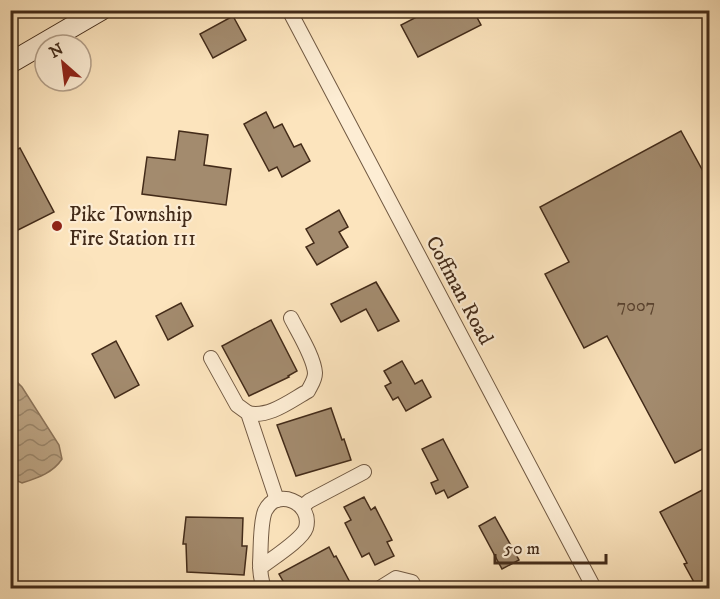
<svg xmlns="http://www.w3.org/2000/svg" width="720" height="599" viewBox="0 0 720 599" font-family="'IM FELL DW Pica',serif">
	<defs>
		<pattern id="water-waves" width="16" height="10" patternUnits="userSpaceOnUse" patternTransform="scale(1.5)"><rect width="16" height="10" fill="#bda585"/><path d="M0 5q4-4 8 0t8 0" fill="none" stroke="#9b876c"/></pattern>
	</defs>
	<rect width="100%" height="100%" fill="#fce4bd"/>
	<filter id="stains"><feTurbulence type="fractalNoise" baseFrequency=".00333" numOctaves="4"/><feColorMatrix values="0 0 0 0 .2 0 0 0 0 .09 0 0 0 0 .02 0 0 0 .5 -.17"/></filter>
	<radialGradient id="worn" r=".72"><stop offset=".6" stop-color="#630" stop-opacity="0"/><stop offset="1" stop-color="#630" stop-opacity=".3"/></radialGradient>
	<path fill="url(#water-waves)" stroke="#8c745a" stroke-width="1.5" d="M12 377 22 387 59 445 62 459C53 473 37 478 22 483L11 478 10 378Z"/>
	<g fill="#a38b6e" stroke="#432b19" stroke-width="1.5">
		<polygon points="430,10 473,10 481,25 418,57 401,25"/>
		<polygon points="233,16 246,40 213,58 200,34"/>
		<polygon points="266,112 274,128 282,124 294,147 301,144 310,161 282,177 277,167 269,171 244,124"/>
		<polygon points="179,131 208,135 204,165 231,169 226,205 142,194 147,157 175,160"/>
		<polygon points="681,131 710,184 710,445 675,463 607,336 584,348 545,274 569,262 540,207"/>
		<polygon points="20,148 54,212 10,234 10,153"/>
		<polygon points="339,210 348,227 339,232 348,247 317,265 306,247 314,243 306,229"/>
		<polygon points="376,282 399,321 378,331 366,309 341,322 331,304"/>
		<polygon points="181,303 193,326 168,340 156,316"/>
		<polygon points="271,320 297,371 288,376 289,377 249,396 222,346"/>
		<polygon points="116,341 139,385 115,398 92,354"/>
		<polygon points="402,361 415,384 422,380 431,397 406,411 398,397 393,400 385,386 391,383 384,371"/>
		<polygon points="331,408 342,440 344,439 351,460 296,476 277,425"/>
		<polygon points="443,439 468,487 448,498 444,490 436,494 431,483 438,480 422,449"/>
		<polygon points="710,486 710,588 701,588 697,582 695,584 684,564 687,563 660,512"/>
		<polygon points="364,497 371,510 375,507 392,540 387,542 394,556 375,565 369,553 362,557 345,523 351,520 344,507"/>
		<polygon points="186,517 243,518 242,546 247,546 244,575 187,572 186,544 183,544"/>
		<polygon points="495,517 519,560 502,569 479,526"/>
		<polygon points="329,547 334,557 336,556 353,588 287,588 279,574"/>
	</g>
	<g fill="none" stroke-linecap="round" stroke-linejoin="round">
		<g stroke="#715942" stroke-width="16">
			<g id="minor">
				<polyline points="289,10 594,588"/>
				<polyline points="211,358 237,405 248,413 277,500"/>
				<path d="M248 413C269 418 290 401 308 391 311 385 315 380 315 373 314 357 298 332 291 318"/>
				<polyline points="302,507 309,501 364,472"/>
				<path d="M260 568C271 559 302 540 306 528 313 502 276 487 265 511 260 523 261 549 260 563 260 572 261 580 264 588"/>
				<polyline points="380,588 396,578 412,582 415,588"/>
			</g>
		</g>
		<g stroke="#432b19" stroke-width="22">
			<polyline id="secondary" points="10,63 101,10"/>
		</g>
		<use href="#minor" stroke="#fdedd4" stroke-width="14"/>
		<use href="#secondary" stroke="#fdedd4" stroke-width="20"/>
	</g>
	<circle fill="#8f2418" stroke="#fdedd4" stroke-width="2" cx="57" cy="226" r="6"/>
	<g text-anchor="middle" stroke-width="4.5" stroke-linejoin="round" paint-order="stroke">
		<g font-size="18" fill="#5b432e">
			<text x="636" y="311">7007</text>
		</g>
		<g font-size="21" fill="#432b19" stroke="#fdedd4" text-anchor="start">
			<text x="69" y="221">Pike Township<tspan x="69" dy="24">Fire Station 111</tspan></text>
		</g>
		<g font-size="21" fill="#432b19" stroke="#fdedd4">
			<text transform="translate(460 290) rotate(62)" y="7">Coffman Road</text>
		</g>
	</g>
	<rect width="720" height="599" fill="none" stroke="#fce4bd" stroke-width="36"/>
	<rect x="12" y="12" width="696" height="575" fill="none" stroke="#432b19" stroke-width="3"/>
	<rect x="18" y="18" width="684" height="563" fill="none" stroke="#432b19" stroke-width="1.5"/>
	<g transform="translate(63 63) rotate(332)"><circle r="28" fill="#fdedd4" stroke="#b39f89" stroke-width="1.5"/>
	<path d="M0-4.5L10 22L0 15L-10 22Z" fill="#8f2418"/>
	<text y="-9" font-size="16" font-weight="bold" text-anchor="middle" fill="#432b19">N</text>
	</g>
	<path d="M495 554v9h111v-9" fill="none" stroke="#432b19" stroke-width="3"/>
	<text x="504" y="554" font-size="18" fill="#432b19" stroke="#fdedd4" stroke-width="4.5" paint-order="stroke">50 m</text>
	<rect width="100%" height="100%" filter="url(#stains)"/>
	<rect width="100%" height="100%" fill="url(#worn)"/>
</svg>
